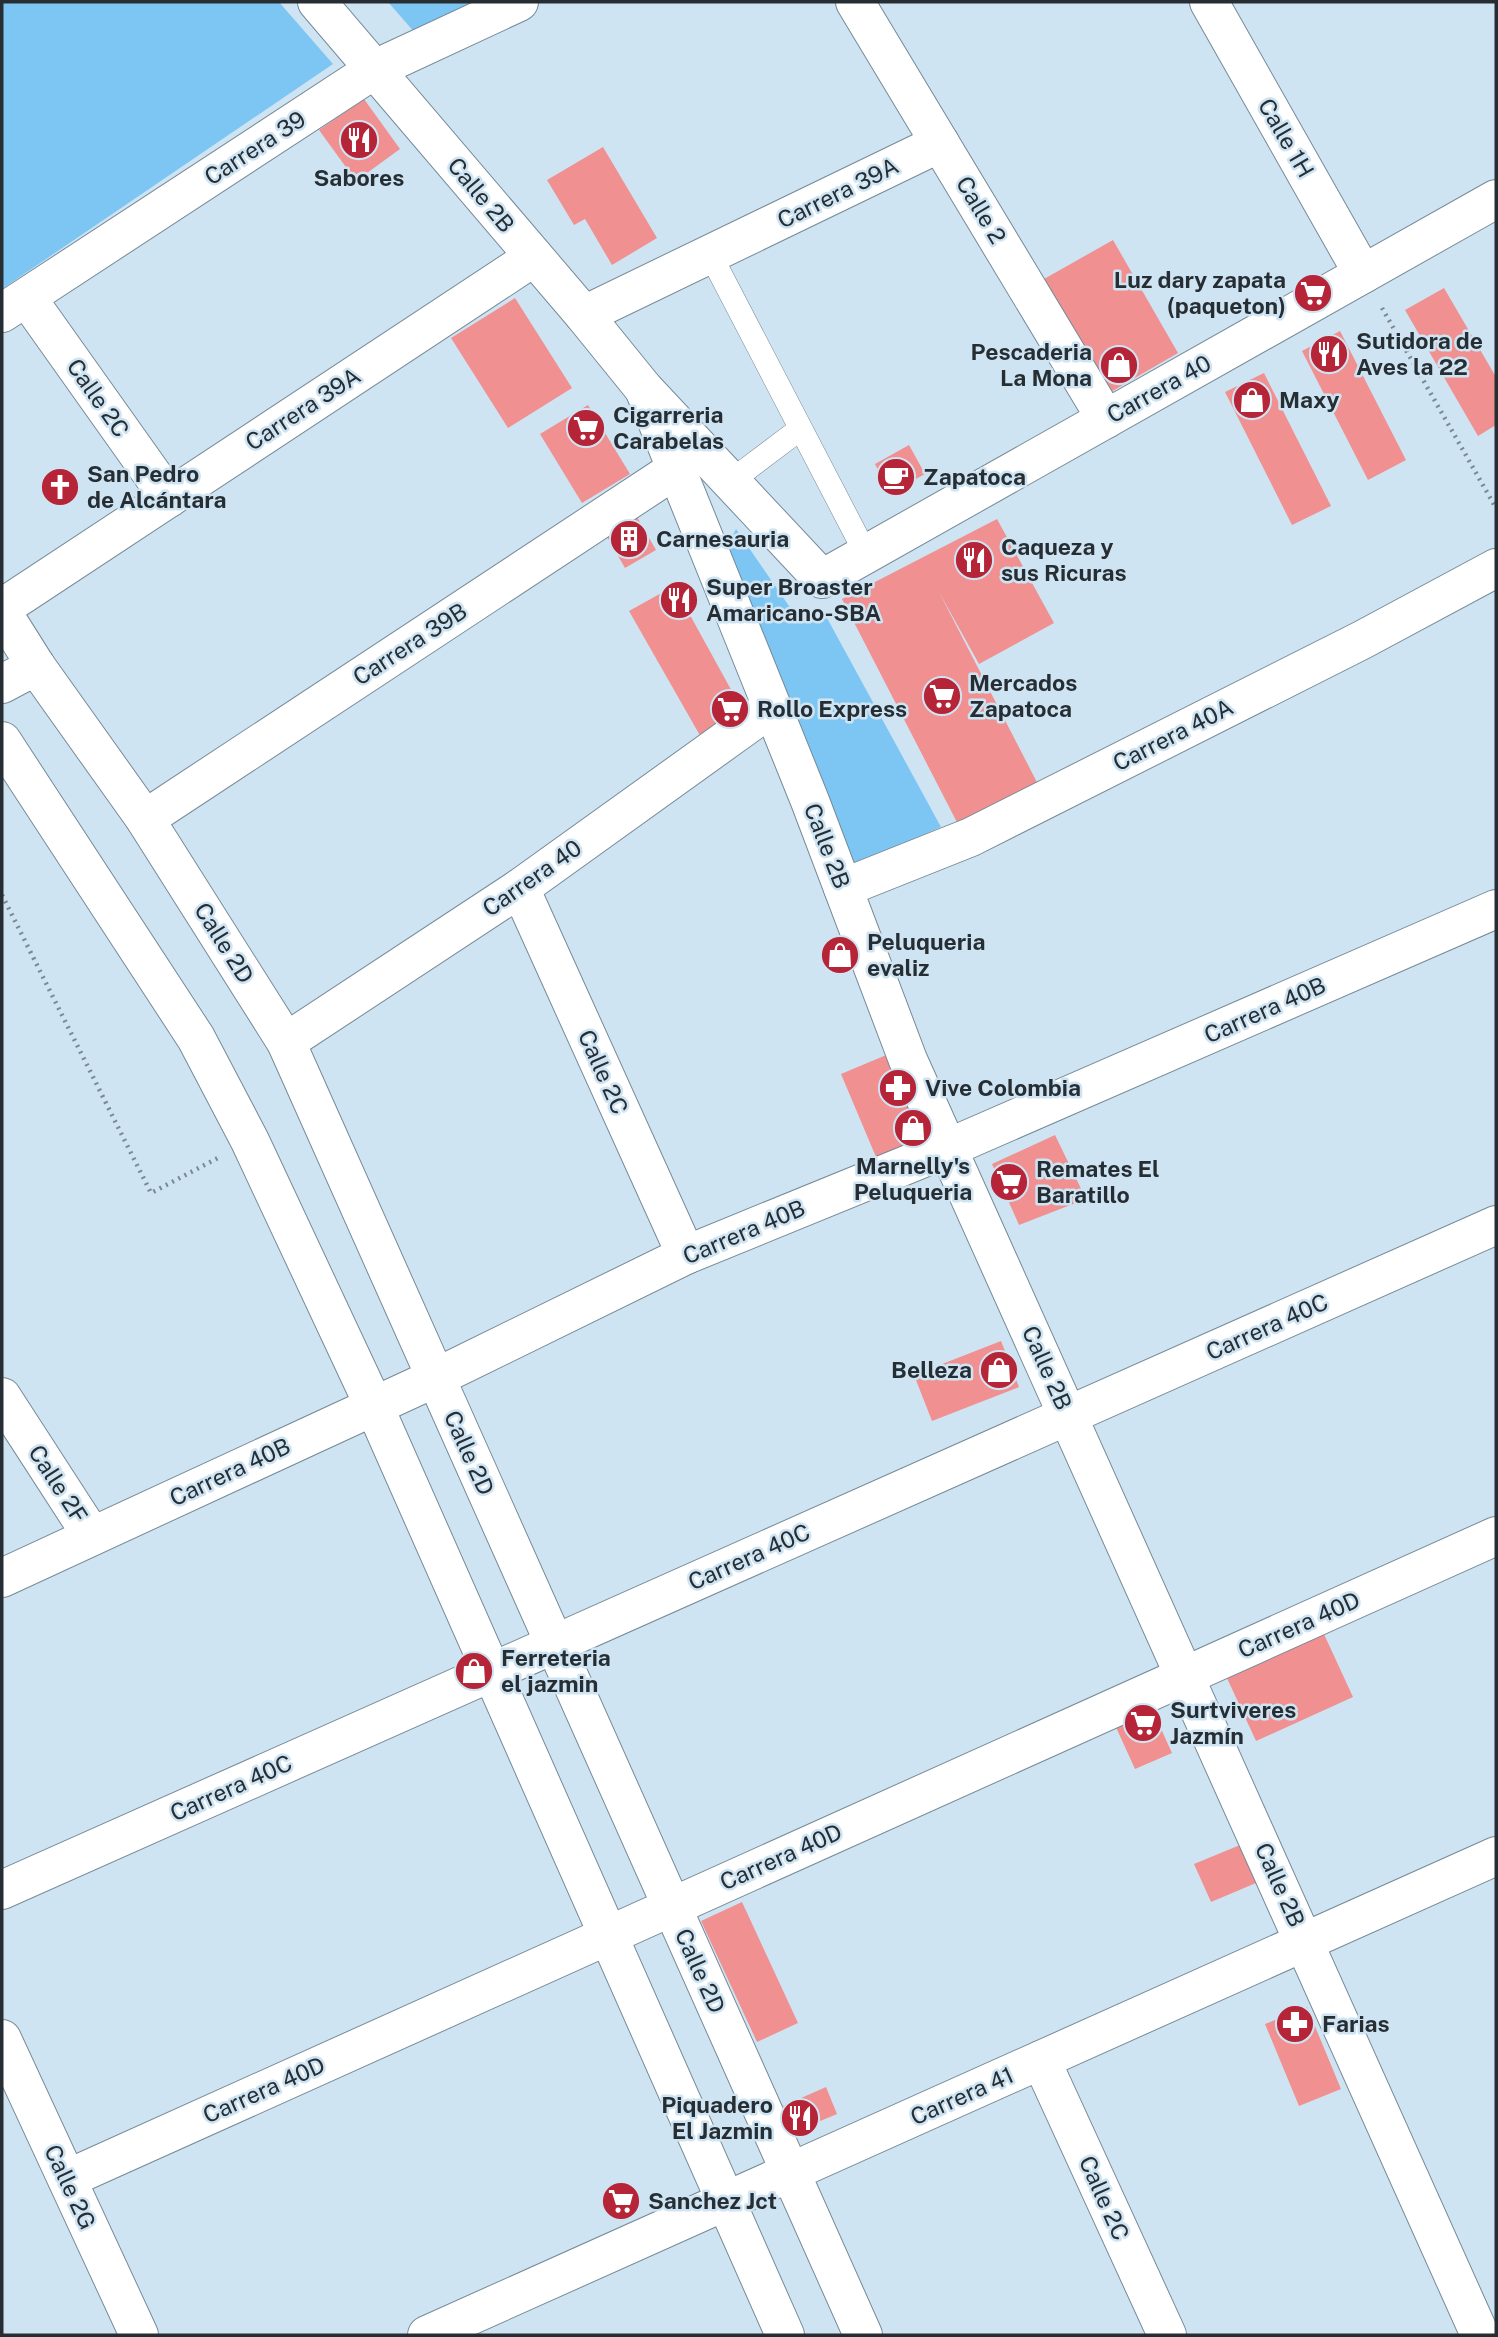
<svg xmlns="http://www.w3.org/2000/svg" width="1498" height="2337" viewBox="0 0 1498 2337" font-family="'Public Sans',sans-serif">
	<rect width="100%" height="100%" fill="#cfe4f3"/>
	<g fill="#7dc6f4">
		<polygon points="2,2 279,2 333,64 2,289"/>
		<polygon points="388,2 479,2 416,34"/>
		<polygon points="736,529 800,622 827,618 941,827 850,867 728,545"/>
	</g>
	<g fill="#f09090">
		<polygon points="364,99 400,149 356,181 319,130"/>
		<polygon points="603,147 657,238 612,265 585,219 574,225 547,180"/>
		<polygon points="1113,240 1178,353 1109,393 1044,279"/>
		<polygon points="1444,288 1496,377 1496,425 1478,436 1405,310"/>
		<polygon points="515,298 572,388 508,428 451,338"/>
		<polygon points="1340,331 1406,460 1368,480 1302,351"/>
		<polygon points="1264,373 1331,506 1292,525 1225,392"/>
		<polygon points="588,405 630,474 582,503 540,434"/>
		<polygon points="909,445 925,474 890,493 875,464"/>
		<polygon points="633,510 656,550 625,568 602,528"/>
		<polygon points="997,519 1054,623 979,664 939,592 1042,792 962,832 842,599"/>
		<polygon points="674,586 745,715 702,739 629,611"/>
		<polygon points="891,1053 926,1136 876,1157 841,1074"/>
		<polygon points="1055,1135 1086,1199 1019,1225 992,1164"/>
		<polygon points="1001,1341 1019,1387 932,1421 914,1375"/>
		<polygon points="1323,1632 1353,1697 1256,1741 1226,1676"/>
		<polygon points="1152,1709 1172,1753 1135,1769 1115,1725"/>
		<polygon points="1240,1845 1256,1883 1211,1902 1194,1864"/>
		<polygon points="742,1902 798,2023 757,2042 701,1921"/>
		<polygon points="1307,2007 1341,2089 1299,2106 1265,2024"/>
		<polygon points="826,2087 837,2114 794,2132 783,2106"/>
	</g>
	<g fill="none" stroke-linecap="round" stroke-linejoin="round">
		<g stroke="#768a97" stroke-width="24">
			<g id="lane">
				<polyline points="710,254 866,554"/>
				<polyline points="731,481 800,429"/>
			</g>
		</g>
		<g stroke="#768a97" stroke-width="40">
			<g id="street">
				<polyline points="317,2 584,315 644,389 822,579 1496,199"/>
				<polyline points="855,2 1106,419"/>
				<polyline points="1209,2 1363,274"/>
				<polyline points="27,298 169,498"/>
				<polyline points="2,313 375,69 519,2"/>
				<polyline points="584,315 940,143"/>
				<polyline points="644,389 810,801 908,1060 1480,2335"/>
				<polyline points="2,608 534,257"/>
				<polyline points="2,612 36,666 145,819 286,1042 863,2335"/>
				<polyline points="2,684 36,666"/>
				<polyline points="2,741 196,1038 250,1141 374,1406 785,2335"/>
				<polyline points="145,819 676,469"/>
				<polyline points="520,888 686,1255"/>
				<polyline points="843,888 971,837 1362,640 1496,568"/>
				<polyline points="286,1042 520,888 772,707"/>
				<polyline points="2,1397 92,1536"/>
				<polyline points="2,1578 435,1378 686,1255 948,1148 1496,909"/>
				<polyline points="2,1890 1496,1225"/>
				<polyline points="2,2039 139,2335"/>
				<polyline points="1041,2060 1167,2335"/>
				<polyline points="67,2179 1496,1536"/>
			</g>
		</g>
		<g stroke="#768a97" stroke-width="40">
			<polyline id="secondary" points="427,2335 1496,1856"/>
		</g>
		<g stroke="#7b8994" stroke-width="4.5" stroke-dasharray="2 5" stroke-linecap="butt">
			<polyline points="1382,308 1496,508"/>
			<polyline points="2,895 151,1193 218,1158"/>
		</g>
		<use href="#lane" stroke="#fff" stroke-width="23"/>
		<use href="#street" stroke="#fff" stroke-width="38"/>
		<use href="#secondary" stroke="#fff" stroke-width="38"/>
	</g>
	<defs>
		<g id="restaurant-disc" transform="scale(2.0125)"><circle r="9.5" fill="#b62437" stroke="#cfe4f3"/><path d="M-5-6h1v4h1v-4h1v4h1v-4h1v5L-1.5 .5V6h-2V.5L-5-1ZM5-6V6H3V1.5H1.5Q1.5-4 5-6Z" fill="#fff"/></g>
		<g id="supermarket-disc" transform="scale(2.0125)"><circle r="9.5" fill="#b62437" stroke="#cfe4f3"/><path d="M-6-5.5h2.5l.6 2H6L4.5 2H-2.5L-4.4-4H-6ZM-1.5 3.2a1.3 1.3 0 1 0 .1 0ZM3 3.2a1.3 1.3 0 1 0 .1 0Z" fill="#fff"/></g>
		<g id="shop-disc" transform="scale(2.0125)"><circle r="9.5" fill="#b62437" stroke="#cfe4f3"/><path d="M-5-2.5h2.3a2.7 3.5 0 0 1 5.4 0H5L5.5 6h-11ZM-1.5-2.5h3a1.5 2.3 0 0 0-3 0Z" fill="#fff"/></g>
		<g id="cafe-disc" transform="scale(2.0125)"><circle r="9.5" fill="#b62437" stroke="#cfe4f3"/><path d="M-5.5-4.5H6V0H3Q3 3.5 0 3.5H-2.5Q-5.5 3.5-5.5 0ZM3-3.2v2h1.7v-2ZM-6 4.5H4V6H-6Z" fill="#fff"/></g>
		<g id="church-disc" transform="scale(2.0125)"><circle r="9.5" fill="#b62437" stroke="#cfe4f3"/><path d="M-1.2-6h2.4v3.5h3.3v2.4h-3.3V6h-2.4V-.1h-3.3v-2.4h3.3Z" fill="#fff"/></g>
		<g id="building-disc" transform="scale(2.0125)"><circle r="9.5" fill="#b62437" stroke="#cfe4f3"/><path d="M-4-6H4V6H1V3H-1V6H-4ZM-2.5-4.3h1.7v1.8h-1.7ZM.8-4.3h1.7v1.8H.8ZM-2.5-1h1.7V.8h-1.7ZM.8-1h1.7V.8H.8Z" fill="#fff"/></g>
		<g id="pharmacy-disc" transform="scale(2.0125)"><circle r="9.5" fill="#b62437" stroke="#cfe4f3"/><path d="M-2-6h4v4h4v4h-4v4h-4v-4h-4v-4h4Z" fill="#fff"/></g>
	</defs>
	<g fill-rule="evenodd">
		<use href="#restaurant-disc" x="359" y="140"/>
		<use href="#supermarket-disc" x="1313" y="293"/>
		<use href="#restaurant-disc" x="1329" y="354"/>
		<use href="#shop-disc" x="1119" y="365"/>
		<use href="#shop-disc" x="1252" y="400"/>
		<use href="#supermarket-disc" x="586" y="428"/>
		<use href="#cafe-disc" x="896" y="477"/>
		<use href="#church-disc" x="60" y="487"/>
		<use href="#building-disc" x="629" y="539"/>
		<use href="#restaurant-disc" x="974" y="560"/>
		<use href="#restaurant-disc" x="679" y="600"/>
		<use href="#supermarket-disc" x="942" y="696"/>
		<use href="#supermarket-disc" x="730" y="709"/>
		<use href="#shop-disc" x="840" y="955"/>
		<use href="#pharmacy-disc" x="898" y="1088"/>
		<use href="#shop-disc" x="913" y="1128"/>
		<use href="#supermarket-disc" x="1009" y="1182"/>
		<use href="#shop-disc" x="999" y="1370"/>
		<use href="#shop-disc" x="474" y="1671"/>
		<use href="#supermarket-disc" x="1143" y="1723"/>
		<use href="#pharmacy-disc" x="1295" y="2024"/>
		<use href="#restaurant-disc" x="800" y="2118"/>
		<use href="#supermarket-disc" x="621" y="2201"/>
	</g>
	<g text-anchor="middle" stroke-width="5" stroke-linejoin="round" paint-order="stroke">
		<g font-size="23" fill="#262e34" stroke="#cfe4f3">
			<text transform="translate(1286 138) rotate(60)" y="8">Calle 1H</text>
			<text transform="translate(255 148) rotate(-33)" y="8">Carrera 39</text>
			<text transform="translate(838 193) rotate(-26)" y="8">Carrera 39A</text>
			<text transform="translate(481 195) rotate(50)" y="8">Calle 2B</text>
			<text transform="translate(981 210) rotate(59)" y="8">Calle 2</text>
			<text transform="translate(1159 389) rotate(-29)" y="8">Carrera 40</text>
			<text transform="translate(98 398) rotate(55)" y="8">Calle 2C</text>
			<text transform="translate(303 409) rotate(-33)" y="8">Carrera 39A</text>
			<text transform="translate(410 644) rotate(-33)" y="8">Carrera 39B</text>
			<text transform="translate(1173 735) rotate(-27)" y="8">Carrera 40A</text>
			<text transform="translate(827 846) rotate(69)" y="8">Calle 2B</text>
			<text transform="translate(532 878) rotate(-35)" y="8">Carrera 40</text>
			<text transform="translate(224 943) rotate(58)" y="8">Calle 2D</text>
			<text transform="translate(1265 1010) rotate(-24)" y="8">Carrera 40B</text>
			<text transform="translate(603 1072) rotate(66)" y="8">Calle 2C</text>
			<text transform="translate(744 1232) rotate(-23)" y="8">Carrera 40B</text>
			<text transform="translate(1267 1327) rotate(-24)" y="8">Carrera 40C</text>
			<text transform="translate(1047 1368) rotate(66)" y="8">Calle 2B</text>
			<text transform="translate(469 1453) rotate(66)" y="8">Calle 2D</text>
			<text transform="translate(230 1472) rotate(-25)" y="8">Carrera 40B</text>
			<text transform="translate(58 1484) rotate(57)" y="8">Calle 2F</text>
			<text transform="translate(749 1557) rotate(-24)" y="8">Carrera 40C</text>
			<text transform="translate(1299 1625) rotate(-24)" y="8">Carrera 40D</text>
			<text transform="translate(231 1788) rotate(-24)" y="8">Carrera 40C</text>
			<text transform="translate(781 1857) rotate(-24)" y="8">Carrera 40D</text>
			<text transform="translate(1280 1885) rotate(66)" y="8">Calle 2B</text>
			<text transform="translate(700 1971) rotate(66)" y="8">Calle 2D</text>
			<text transform="translate(264 2090) rotate(-24)" y="8">Carrera 40D</text>
			<text transform="translate(962 2096) rotate(-24)" y="8">Carrera 41</text>
			<text transform="translate(70 2187) rotate(65)" y="8">Calle 2G</text>
			<text transform="translate(1104 2198) rotate(66)" y="8">Calle 2C</text>
		</g>
		<g font-size="23" font-weight="bold" fill="#262e34" stroke="#cfe4f3" text-anchor="start">
			<text x="359" y="186" text-anchor="middle">Sabores</text>
			<text x="1286" y="288" text-anchor="end">Luz dary zapata<tspan x="1286" dy="26">(paqueton)</tspan></text>
			<text x="1356" y="349">Sutidora de<tspan x="1356" dy="26">Aves la 22</tspan></text>
			<text x="1092" y="360" text-anchor="end">Pescaderia<tspan x="1092" dy="26">La Mona</tspan></text>
			<text x="1279" y="408">Maxy</text>
			<text x="613" y="423">Cigarreria<tspan x="613" dy="26">Carabelas</tspan></text>
			<text x="87" y="482">San Pedro<tspan x="87" dy="26">de Alcántara</tspan></text>
			<text x="923" y="485">Zapatoca</text>
			<text x="656" y="547">Carnesauria</text>
			<text x="1001" y="555">Caqueza y<tspan x="1001" dy="26">sus Ricuras</tspan></text>
			<text x="706" y="595">Super Broaster<tspan x="706" dy="26">Amaricano-SBA</tspan></text>
			<text x="969" y="691">Mercados<tspan x="969" dy="26">Zapatoca</tspan></text>
			<text x="757" y="717">Rollo Express</text>
			<text x="867" y="950">Peluqueria<tspan x="867" dy="26">evaliz</tspan></text>
			<text x="925" y="1096">Vive Colombia</text>
			<text x="913" y="1174" text-anchor="middle">Marnelly's<tspan x="913" dy="26">Peluqueria</tspan></text>
			<text x="1036" y="1177">Remates El<tspan x="1036" dy="26">Baratillo</tspan></text>
			<text x="972" y="1378" text-anchor="end">Belleza</text>
			<text x="501" y="1666">Ferreteria<tspan x="501" dy="26">el jazmin</tspan></text>
			<text x="1170" y="1718">Surtviveres<tspan x="1170" dy="26">Jazmín</tspan></text>
			<text x="1322" y="2032">Farias</text>
			<text x="773" y="2113" text-anchor="end">Piquadero<tspan x="773" dy="26">El Jazmin</tspan></text>
			<text x="648" y="2209">Sanchez Jct</text>
		</g>
	</g>
	<rect width="1498" height="2337" fill="none" stroke="#262e34" stroke-width="7"/>
</svg>
